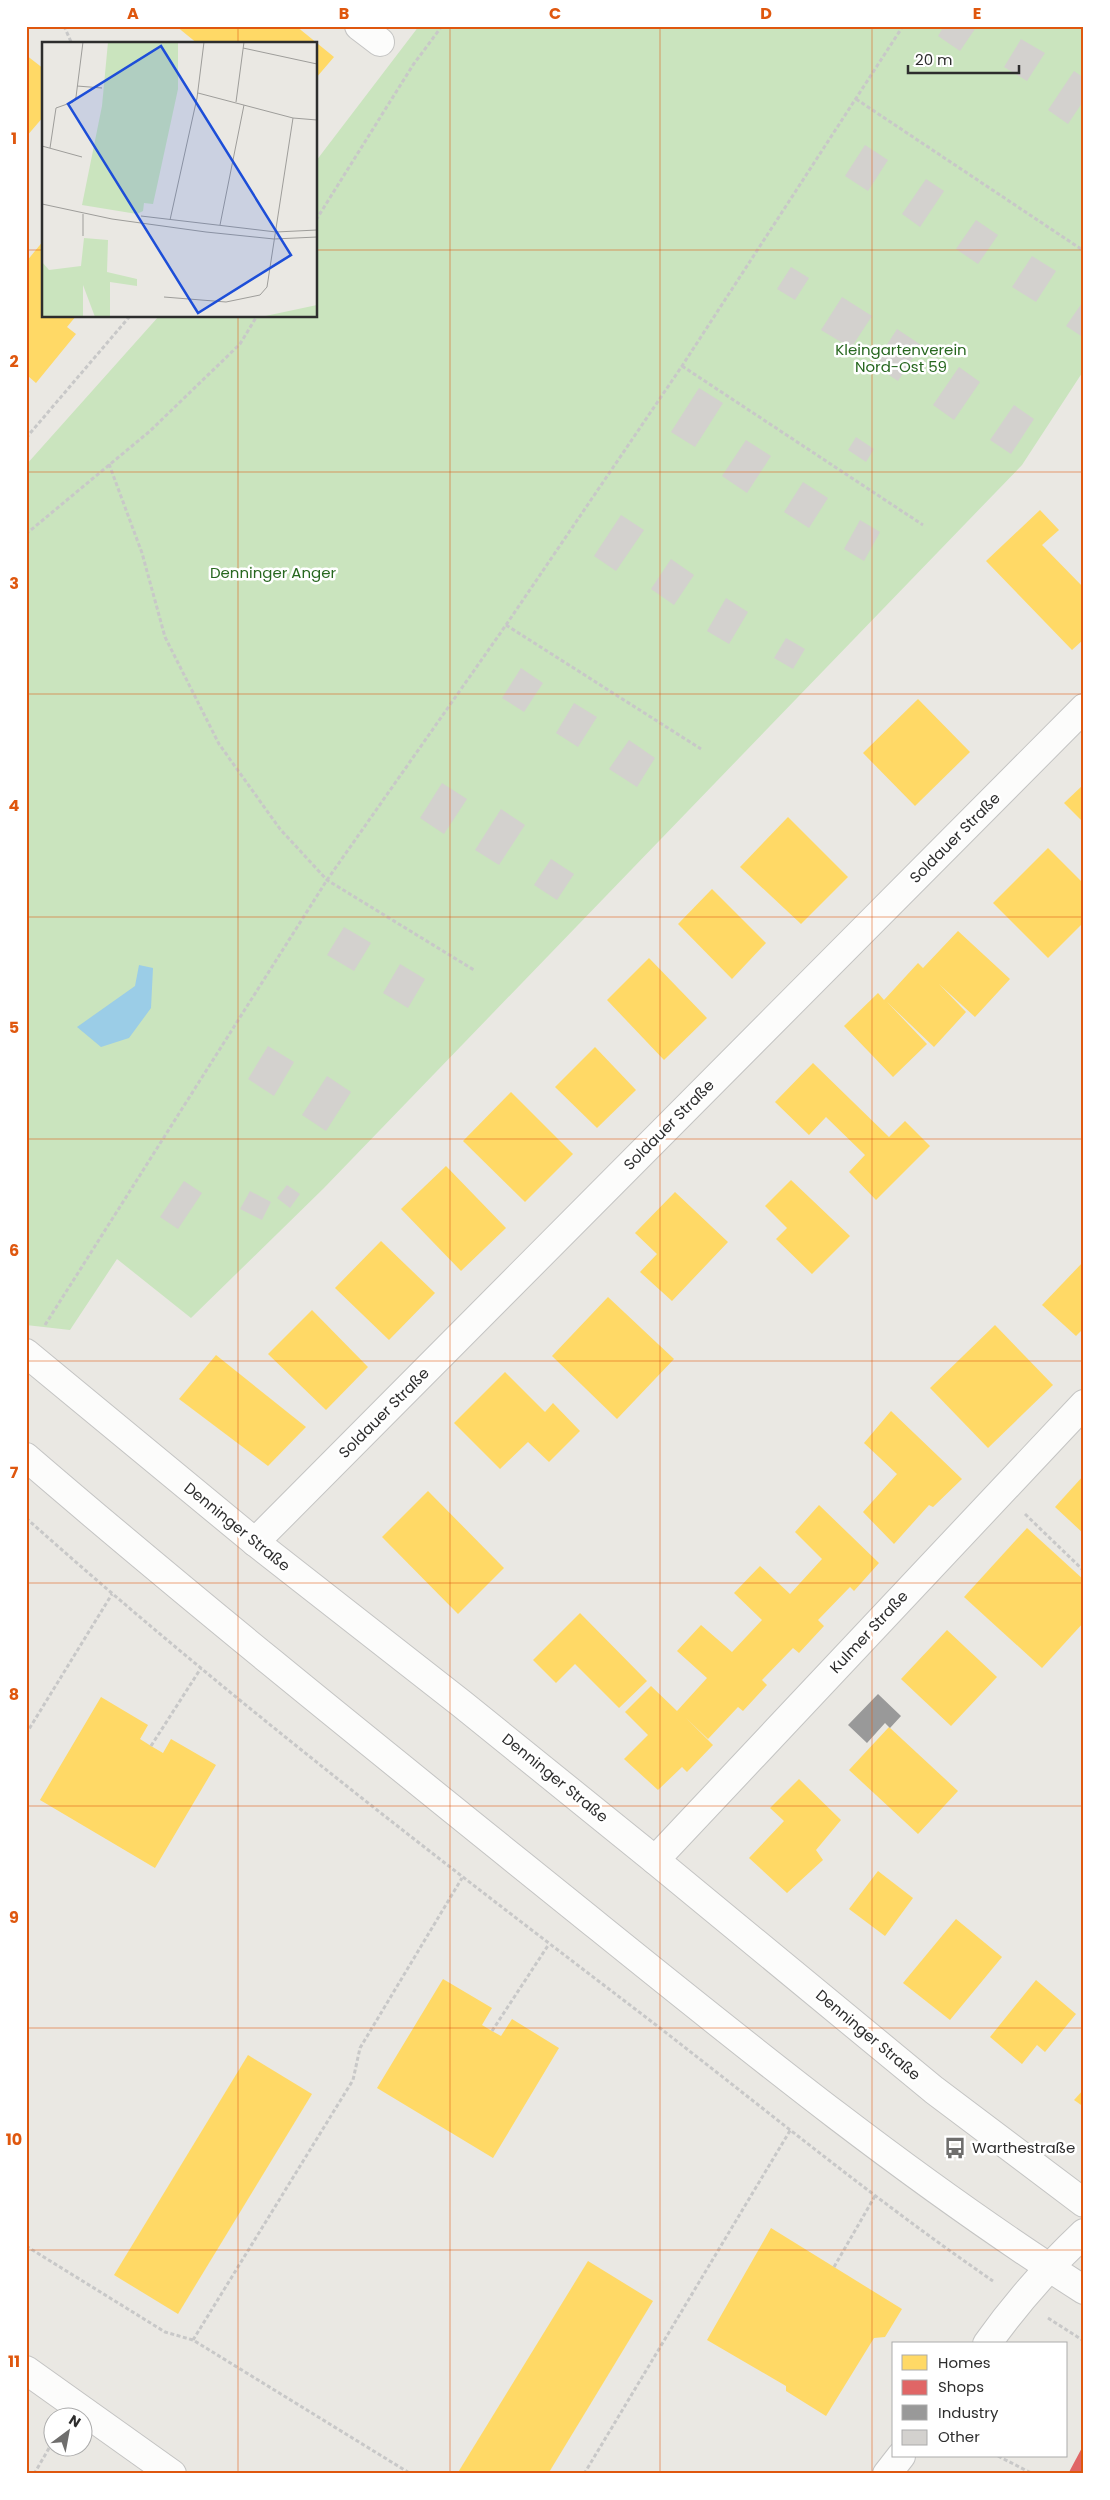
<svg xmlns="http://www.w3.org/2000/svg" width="1110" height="2500" viewBox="0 0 1110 2500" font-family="Poppins,sans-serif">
	<rect width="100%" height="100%" fill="#eae8e3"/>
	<polygon fill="#cae4be" points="419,26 1084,26 1084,370 1022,465 324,1188 191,1318 117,1259 70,1330 26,1325 26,465 159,316 316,316 316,161"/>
	<polygon fill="#9bcde7" points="139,965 153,968 151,1008 129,1038 101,1047 77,1027 135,986"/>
	<g fill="#ffd966">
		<polygon points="176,26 296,26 334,57 316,78 316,44 198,44"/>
		<polygon points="26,55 44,69 44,116 26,137"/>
		<polygon points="44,240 44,316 76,316 67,327 76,334 36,383 28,376 26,379 26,262"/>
		<polygon points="1040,510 1059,530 1042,545 1084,588 1084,639 1072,650 986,561"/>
		<polygon points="918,699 970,752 915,806 863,753"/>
		<polygon points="1084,784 1084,823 1064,803"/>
		<polygon points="788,817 848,877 801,924 740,867"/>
		<polygon points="1048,848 1084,884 1084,922 1048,958 993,903"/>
		<polygon points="712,889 766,943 732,979 678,924"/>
		<polygon points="958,931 1010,979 975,1017 939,984 966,1012 934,1047 887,1002 927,1044 893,1077 844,1026 878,993 884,1000 918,963 923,968"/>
		<polygon points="649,958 707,1018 664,1060 607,1000"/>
		<polygon points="595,1047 636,1090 597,1128 555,1087"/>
		<polygon points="813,1063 889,1137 905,1121 930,1146 876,1200 849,1172 865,1155 826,1117 809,1135 775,1102"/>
		<polygon points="511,1092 573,1154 525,1202 463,1141"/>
		<polygon points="446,1166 506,1228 461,1271 401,1209"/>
		<polygon points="791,1180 850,1236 812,1274 776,1239 787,1228 765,1206"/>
		<polygon points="675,1192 728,1242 672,1301 640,1272 657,1254 635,1233"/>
		<polygon points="381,1241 435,1293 389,1340 335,1288"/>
		<polygon points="1084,1261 1084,1328 1076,1336 1042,1305"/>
		<polygon points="608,1297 674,1359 617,1419 552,1356"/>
		<polygon points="312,1310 368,1367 326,1410 268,1354"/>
		<polygon points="995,1325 1053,1385 988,1448 930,1388"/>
		<polygon points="216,1355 306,1427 268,1466 179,1399"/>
		<polygon points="505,1372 545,1412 553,1403 580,1431 549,1462 528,1442 500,1469 454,1423"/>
		<polygon points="891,1411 962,1479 933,1507 929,1505 894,1544 863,1512 897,1474 864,1443"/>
		<polygon points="1084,1475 1084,1534 1055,1507"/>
		<polygon points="428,1491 504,1568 458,1614 382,1537"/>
		<polygon points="819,1505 879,1563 854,1591 850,1587 818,1620 824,1626 799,1653 793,1648 762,1680 767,1685 743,1711 738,1707 708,1739 686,1718 713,1745 687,1772 682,1767 658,1790 624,1759 648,1735 625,1712 651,1686 677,1711 707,1678 677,1651 701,1625 732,1652 762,1620 734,1593 760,1566 790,1594 822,1559 795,1532"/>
		<polygon points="1027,1528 1084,1580 1084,1622 1042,1668 964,1597"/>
		<polygon points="580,1613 647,1681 619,1708 575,1664 556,1683 533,1660"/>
		<polygon points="947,1630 997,1677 951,1726 901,1679"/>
		<polygon points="101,1697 148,1725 140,1739 151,1746 163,1753 171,1739 216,1765 155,1868 40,1800"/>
		<polygon points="889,1727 958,1791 918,1834 849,1770"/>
		<polygon points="799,1779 841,1820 816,1850 823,1860 787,1893 749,1858 784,1821 770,1808"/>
		<polygon points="878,1871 913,1898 885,1936 849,1909"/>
		<polygon points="956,1919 1002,1957 950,2020 903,1983"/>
		<polygon points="443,1979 492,2008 482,2025 492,2031 501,2036 512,2019 559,2048 493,2158 377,2088"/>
		<polygon points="1036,1980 1076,2014 1045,2052 1037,2045 1022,2064 990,2037"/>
		<polygon points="248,2055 312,2094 178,2314 114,2275"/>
		<polygon points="1084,2089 1084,2107 1074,2100"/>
		<polygon points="771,2228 902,2309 885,2337 874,2338 826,2416 786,2391 786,2386 707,2340"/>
		<polygon points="588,2261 653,2301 548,2474 457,2474"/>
	</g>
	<polygon fill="#e06666" points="1084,2444 1084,2474 1068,2474"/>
	<polygon fill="#999" points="878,1694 901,1716 890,1728 885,1723 867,1743 848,1725"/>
	<g fill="#d3d1ce">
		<polygon points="944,26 977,26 960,51 938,36"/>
		<polygon points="1021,39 1045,53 1027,81 1004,67"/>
		<polygon points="1074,71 1084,78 1084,100 1068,124 1048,110"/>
		<polygon points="865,145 888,160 868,191 845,176"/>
		<polygon points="926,179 944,191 920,227 902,214"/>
		<polygon points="976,220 998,235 978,264 956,249"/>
		<polygon points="1032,256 1056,271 1036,302 1012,287"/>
		<polygon points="791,267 809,278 795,300 777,289"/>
		<polygon points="842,297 872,316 851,348 821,330"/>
		<polygon points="1084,300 1084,338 1066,326"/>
		<polygon points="897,329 921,345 898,381 874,365"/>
		<polygon points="959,367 980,382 954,420 933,405"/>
		<polygon points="699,388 723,403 695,447 671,432"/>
		<polygon points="1014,405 1034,419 1011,454 990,440"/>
		<polygon points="856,437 874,449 866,462 848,450"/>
		<polygon points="746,440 771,456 747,493 722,476"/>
		<polygon points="803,482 828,498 809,528 784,512"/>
		<polygon points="621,515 644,530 616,571 594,556"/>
		<polygon points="860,520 880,532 864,561 844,549"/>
		<polygon points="671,559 694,575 674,605 651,589"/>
		<polygon points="726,598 748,612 729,644 707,631"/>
		<polygon points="786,638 805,649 793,669 774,658"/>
		<polygon points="521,668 543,683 524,712 502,698"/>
		<polygon points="574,703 597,717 578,747 556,733"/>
		<polygon points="629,740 655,758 637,787 609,769"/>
		<polygon points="442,783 467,799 444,834 420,818"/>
		<polygon points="501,809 525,825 499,865 475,850"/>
		<polygon points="551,859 574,874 557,900 534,885"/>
		<polygon points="344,927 371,943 354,971 327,955"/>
		<polygon points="400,964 425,979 408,1008 383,993"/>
		<polygon points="268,1046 294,1062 274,1096 248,1079"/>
		<polygon points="327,1076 351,1092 326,1131 302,1115"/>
		<polygon points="184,1181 202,1193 178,1229 160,1217"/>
		<polygon points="287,1185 300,1194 290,1208 277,1198"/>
		<polygon points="250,1191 271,1202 262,1220 240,1209"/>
	</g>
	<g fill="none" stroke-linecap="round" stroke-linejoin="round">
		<g stroke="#c4c4c3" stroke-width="30">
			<g id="minor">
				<polyline points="359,26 380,42"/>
				<polyline points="26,1353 255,1542 462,1704 655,1860 934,2090 1084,2203"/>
				<path d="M26 1457C197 1604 374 1746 549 1887 723 2027 896 2170 1084 2290"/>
				<polyline points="255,1542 1084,708"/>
				<polyline points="655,1860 1084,1404"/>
				<path d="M987 2344C1016 2303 1047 2268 1084 2233"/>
				<polyline points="26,2370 172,2474"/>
				<polyline points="887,2474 901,2456"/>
			</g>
		</g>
		<g stroke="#c8c8c8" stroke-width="3" stroke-dasharray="4 2.5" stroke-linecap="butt">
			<polyline points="64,26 72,44"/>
			<polyline points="856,99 1084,251"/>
			<polyline points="316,220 413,65 442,26"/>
			<polyline points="682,366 923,525"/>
			<polyline points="26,438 130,316"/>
			<polyline points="109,464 142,553 165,637 219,744 280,829 327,880 474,970"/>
			<polyline points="26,534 150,431 240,344 257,316"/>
			<polyline points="506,625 701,749"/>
			<polyline points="45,1325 327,880 506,625 682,366 903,26"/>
			<polyline points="1025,1514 1084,1571"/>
			<path d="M26 1518C223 1694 433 1855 643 2015 759 2104 872 2198 993 2281"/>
			<polyline points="26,1734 112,1594"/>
			<polyline points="151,1746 201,1668"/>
			<polyline points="492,2031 549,1944"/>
			<polyline points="26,2246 165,2332 193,2340 411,2474"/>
			<polyline points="834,2267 875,2196"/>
			<polyline points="1048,2318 1084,2341"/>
			<polyline points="193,2340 353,2080 360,2048 462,1878"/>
			<polyline points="998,2456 1033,2474"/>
			<polyline points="34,2474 52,2443"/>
			<polyline points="584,2474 791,2129"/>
		</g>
		<use href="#minor" stroke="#fcfcfb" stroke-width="28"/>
	</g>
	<path fill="none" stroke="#df570e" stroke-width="1" stroke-opacity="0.55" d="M238 26V44M450 26V2474M660 26V2474M872 26V2474M26 250H44M316 250H1084M238 316V2474M26 472H1084M26 694H1084M26 917H1084M26 1139H1084M26 1361H1084M26 1583H1084M26 1806H1084M26 2028H1084M26 2250H1084"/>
	<defs>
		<g id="bus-bare" transform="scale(1.725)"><path d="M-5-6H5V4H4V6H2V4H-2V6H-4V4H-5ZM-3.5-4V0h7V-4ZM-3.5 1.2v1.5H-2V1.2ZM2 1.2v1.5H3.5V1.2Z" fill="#6f6e6d" stroke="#fff" stroke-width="2.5" paint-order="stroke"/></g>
	</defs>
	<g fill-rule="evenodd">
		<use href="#bus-bare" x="955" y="2148"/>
	</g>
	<g text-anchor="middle" stroke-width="5" stroke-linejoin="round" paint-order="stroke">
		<g font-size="15" fill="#27671f" stroke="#fff">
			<text x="901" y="355">Kleingartenverein<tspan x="901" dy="17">Nord-Ost 59</tspan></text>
			<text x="273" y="578">Denninger Anger</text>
		</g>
		<g font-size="15" fill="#2d2d2d" stroke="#fff">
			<text transform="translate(955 838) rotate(-45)" y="5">Soldauer Straße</text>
			<text transform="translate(669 1125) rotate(-45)" y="5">Soldauer Straße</text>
			<text transform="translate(384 1413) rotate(-45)" y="5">Soldauer Straße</text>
			<text transform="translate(237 1527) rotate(39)" y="5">Denninger Straße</text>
			<text transform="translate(869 1632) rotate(-47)" y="5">Kulmer Straße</text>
			<text transform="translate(555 1778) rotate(39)" y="5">Denninger Straße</text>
			<text transform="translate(868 2035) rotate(40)" y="5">Denninger Straße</text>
		</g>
		<g font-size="15" fill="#2d2d2d" stroke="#fff" text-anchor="start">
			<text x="972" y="2153">Warthestraße</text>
		</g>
	</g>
	<g transform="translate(42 42)">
		<rect width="275" height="275" fill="#eae8e3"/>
		<path d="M66 0H136V47L115 144 111 162 102 161 101 169 95 172 40 163 60 64ZM42 196 66 198 65 230 95 237V244L68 240V275H53L41 243V275H0V220L7 228 39 224ZM275 263V275H219L228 273Z" fill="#cae4be"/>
		<path fill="none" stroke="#9e9d9a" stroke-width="1" d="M201 6 275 22M35 44 60 46M156 51 251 76 275 78M194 60 202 0M0 104 40 115M8 106 14 66 31 60 34 55 41 0M0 162 70 177 164 190 232 197 275 195M99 174 234 190 275 188M128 178 155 56 162 0M178 183 202 63M41 194V172M122 255 184 260 218 253 225 245 251 76"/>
		<path fill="#1d4ed8" fill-opacity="0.15" stroke="#1d4ed8" stroke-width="2.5" d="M119 4 249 213 156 271 26 62Z"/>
		<rect width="275" height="275" fill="none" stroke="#2d2d2d" stroke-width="2.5"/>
	</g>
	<rect width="1110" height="2500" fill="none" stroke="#ffffff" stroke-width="55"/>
	<rect x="892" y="2342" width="175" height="115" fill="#ffffff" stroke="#ababab"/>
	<rect x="902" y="2355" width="25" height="15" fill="#ffd966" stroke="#ababab"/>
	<text x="938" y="2368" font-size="15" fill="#2d2d2d">Homes</text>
	<rect x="902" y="2380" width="25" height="15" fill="#e06666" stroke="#ababab"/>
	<text x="938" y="2392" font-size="15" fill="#2d2d2d">Shops</text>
	<rect x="902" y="2405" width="25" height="15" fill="#999999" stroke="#ababab"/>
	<text x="938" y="2418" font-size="15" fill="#2d2d2d">Industry</text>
	<rect x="902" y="2430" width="25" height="15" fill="#d3d1ce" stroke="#ababab"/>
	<text x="938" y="2442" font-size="15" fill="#2d2d2d">Other</text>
	<g transform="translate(68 2432) rotate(32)"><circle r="24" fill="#ffffff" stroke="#ababab"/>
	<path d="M0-4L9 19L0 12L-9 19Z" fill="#6f6e6d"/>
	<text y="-8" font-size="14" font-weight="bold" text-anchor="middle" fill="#2d2d2d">N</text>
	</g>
	<path d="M908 65v8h111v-8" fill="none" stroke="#2d2d2d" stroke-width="2.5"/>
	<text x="915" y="65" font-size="15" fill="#2d2d2d" stroke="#ffffff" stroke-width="4" paint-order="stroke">20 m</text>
	<rect x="28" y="28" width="1054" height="2444" fill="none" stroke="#df570e" stroke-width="2"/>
	<g font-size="16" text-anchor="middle" font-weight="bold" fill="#df570e">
		<text x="133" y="19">A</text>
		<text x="344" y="19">B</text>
		<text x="555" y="19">C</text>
		<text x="766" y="19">D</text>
		<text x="977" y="19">E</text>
		<text x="14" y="144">1</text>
		<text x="14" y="367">2</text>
		<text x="14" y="589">3</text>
		<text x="14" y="811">4</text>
		<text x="14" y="1033">5</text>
		<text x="14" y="1256">6</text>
		<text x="14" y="1478">7</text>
		<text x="14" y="1700">8</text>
		<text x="14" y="1923">9</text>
		<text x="14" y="2145">10</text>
		<text x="14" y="2367">11</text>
	</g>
</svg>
